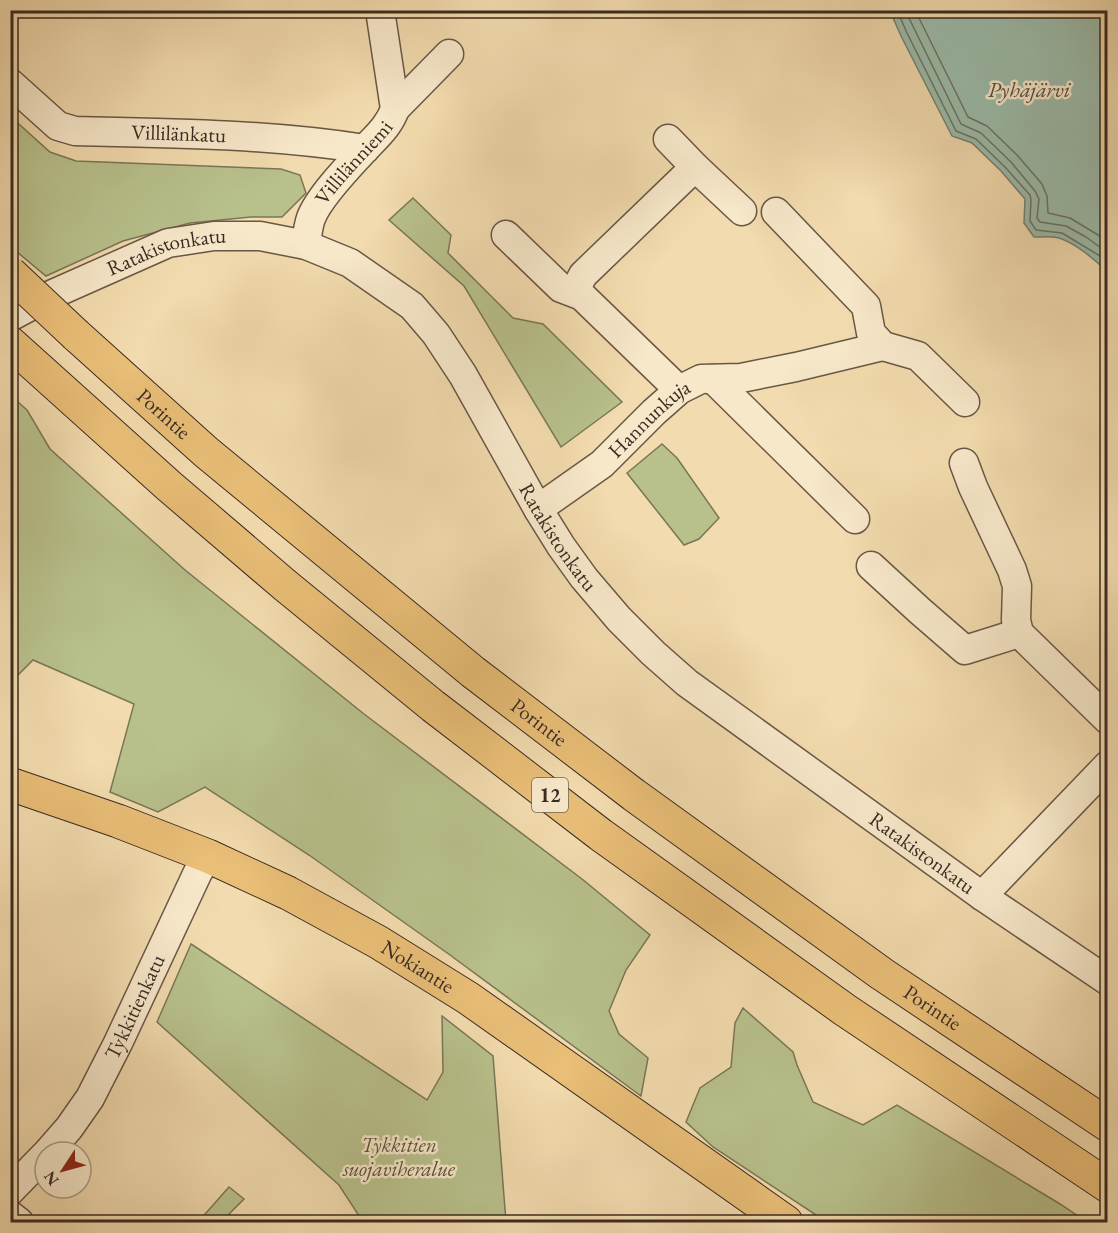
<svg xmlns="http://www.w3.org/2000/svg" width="1118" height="1233" viewBox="0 0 1118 1233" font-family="'EB Garamond',serif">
	<rect width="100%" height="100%" fill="#f2dbae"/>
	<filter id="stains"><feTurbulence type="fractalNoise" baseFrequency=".00333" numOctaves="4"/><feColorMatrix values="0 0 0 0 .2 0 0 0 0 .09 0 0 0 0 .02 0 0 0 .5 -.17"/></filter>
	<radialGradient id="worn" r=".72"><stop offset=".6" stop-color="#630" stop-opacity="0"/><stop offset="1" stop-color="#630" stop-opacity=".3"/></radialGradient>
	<g fill="#b8c18c" stroke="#7a7658" stroke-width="1.5">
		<polygon points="10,116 50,152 76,161 281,169 300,175 306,193 282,217 251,217 190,223 123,241 46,276 11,247"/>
		<polygon points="413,198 451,235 448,253 513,318 543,324 622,402 561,447 464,286 389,220"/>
		<polygon points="10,395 27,410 50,449 185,570 364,714 582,879 650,935 626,970 609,1011 619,1034 648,1058 641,1096 450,955 309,855 205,787 158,812 110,792 134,704 33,660 11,682"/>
		<polygon points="662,444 677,458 719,518 699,539 684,545 627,473"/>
		<polygon points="191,944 427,1100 443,1072 442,1016 493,1056 506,1222 363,1222 339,1185 157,1022"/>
		<polygon points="743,1008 793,1052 797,1065 813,1102 863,1125 897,1105 1060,1204 1087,1222 862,1222 857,1219 819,1217 713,1147 686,1122 700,1088 731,1067 735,1023"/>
		<polygon points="229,1187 244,1199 229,1214 237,1222 198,1222"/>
	</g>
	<path fill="#9bbbaa" stroke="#758174" stroke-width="1.5" d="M890 11H1107V272C1096 260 1075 243 1059 238 1051 236 1042 237 1034 237L1024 223 1025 199 1001 171 972 143 952 136 901 36Z"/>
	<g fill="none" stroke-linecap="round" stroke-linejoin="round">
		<g stroke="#6b7366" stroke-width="1.5">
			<polyline points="897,10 907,33 956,131 976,139 1005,167 1030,195 1031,200 1030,221 1036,230 1062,233 1100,256 1108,264"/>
			<polyline points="905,10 961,124 981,133 1011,162 1035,191 1039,199 1037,218 1040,222 1066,226 1086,237 1108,253"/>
			<polyline points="915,10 968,117 987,126 1017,155 1042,184 1047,196 1048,213 1070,218 1108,241"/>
		</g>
		<g stroke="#695746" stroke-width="31">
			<g id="minor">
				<path id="s1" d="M10 83 58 126 75 131C171 133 269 134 365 149"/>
				<polyline points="395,109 449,54"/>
				<polyline points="668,139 695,167 742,211"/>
				<polyline points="776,212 866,306 871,333 883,346 918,356 965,402"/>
				<polyline points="506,235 561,288 582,296 679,390"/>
				<path id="s2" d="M306 245C307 237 308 226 311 218 319 197 349 166 365 149 377 136 389 126 395 109L380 10"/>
				<polyline points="574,292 583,275 695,167"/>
				<path id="s3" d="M10 317 53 294 168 243 214 236H260L306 245 350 263 412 306 436 334 463 375 538 509 561 546 584 578 619 619 653 653 687 683 982 896 1108 981"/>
				<polyline points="713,379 855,519"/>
				<polyline points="964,463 973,487 1012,570 1017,586 1016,620 1019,633 1108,720"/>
				<path id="s4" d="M538 509 602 464 654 412 679 390 701 379 741 378 796 367 883 346"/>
				<polyline points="871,566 920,611 965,650 1019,633"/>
				<polyline points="982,896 1108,765"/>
				<path id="s5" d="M48 1152 69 1128 90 1098 118 1043 198 872 208 856"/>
				<polyline points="10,1191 45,1155"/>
				<polyline points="10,1215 19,1222"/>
			</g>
		</g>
		<g stroke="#3b2b23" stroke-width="35">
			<g id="major">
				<path id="s6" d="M10 784 118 821 208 856 288 893 378 942 468 998 786 1222"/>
			</g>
		</g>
		<g stroke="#3b2b23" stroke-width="35">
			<g id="highway">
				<path id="s7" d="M76 335 206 452 473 672 634 795 882 974 1108 1125"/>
				<polyline points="10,343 169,486 286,586 433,706 601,835 845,1010 1108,1186"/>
			</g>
		</g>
		<use href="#minor" stroke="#f7e8ca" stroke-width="28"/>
		<use href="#major" stroke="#e9be77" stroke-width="33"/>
		<use href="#highway" stroke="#e9be77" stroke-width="33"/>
		<g stroke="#3b2b23" stroke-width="35" stroke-linecap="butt">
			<polyline id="highway-bridge" points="10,273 76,335"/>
		</g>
		<use href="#highway-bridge" stroke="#e9be77" stroke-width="33"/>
	</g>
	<g text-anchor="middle" stroke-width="5" stroke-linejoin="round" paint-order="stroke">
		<rect fill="#f7e8ca" stroke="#736455" stroke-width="1.5" x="532" y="778" width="36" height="34" rx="4.5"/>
		<g font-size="20" font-weight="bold" fill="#3b2b23">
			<text x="550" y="802">12</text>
		</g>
		<g font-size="21" fill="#3b2b23" stroke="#f7e8ca">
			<text dy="7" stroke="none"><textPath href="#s1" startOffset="186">Villilänkatu</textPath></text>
			<text dy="7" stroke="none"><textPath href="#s2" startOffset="98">Villilänniemi</textPath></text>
			<text dy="7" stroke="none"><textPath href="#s3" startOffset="171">Ratakistonkatu</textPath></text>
			<text dy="7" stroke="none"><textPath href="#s7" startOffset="118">Porintie</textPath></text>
			<text dy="7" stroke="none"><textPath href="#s4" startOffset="144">Hannunkuja</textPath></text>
			<text dy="7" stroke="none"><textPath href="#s3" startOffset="711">Ratakistonkatu</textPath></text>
			<text dy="7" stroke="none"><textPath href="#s7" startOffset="604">Porintie</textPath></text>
			<text dy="7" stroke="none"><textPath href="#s3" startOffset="1197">Ratakistonkatu</textPath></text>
			<text dy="7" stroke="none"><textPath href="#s6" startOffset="448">Nokiantie</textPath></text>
			<text dy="7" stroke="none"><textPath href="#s5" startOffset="170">Tykkitienkatu</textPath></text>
			<text dy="7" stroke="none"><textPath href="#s7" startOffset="1090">Porintie</textPath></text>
		</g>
		<g font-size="21" font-style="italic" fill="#5a503d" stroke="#f7e8ca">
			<text x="399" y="1152">Tykkitien<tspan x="399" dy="24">suojaviheralue</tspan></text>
		</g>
		<g font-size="22" font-style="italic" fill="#534f45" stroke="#f7e8ca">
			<text x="1029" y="97">Pyhäjärvi</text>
		</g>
	</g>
	<rect width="1118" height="1233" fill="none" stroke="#f2dbae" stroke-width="36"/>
	<rect x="12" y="12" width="1094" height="1209" fill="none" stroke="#3b2b23" stroke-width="3"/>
	<rect x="18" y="18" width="1082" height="1197" fill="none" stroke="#3b2b23" stroke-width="1.5"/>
	<g transform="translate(63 1170) rotate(234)"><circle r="28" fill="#f7e8ca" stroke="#ac9c87" stroke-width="1.5"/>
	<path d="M0-4.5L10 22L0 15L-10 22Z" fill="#8f2418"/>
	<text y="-9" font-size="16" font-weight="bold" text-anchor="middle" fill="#3b2b23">N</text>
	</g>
	<rect width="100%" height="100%" filter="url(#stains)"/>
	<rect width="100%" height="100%" fill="url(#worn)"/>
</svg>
